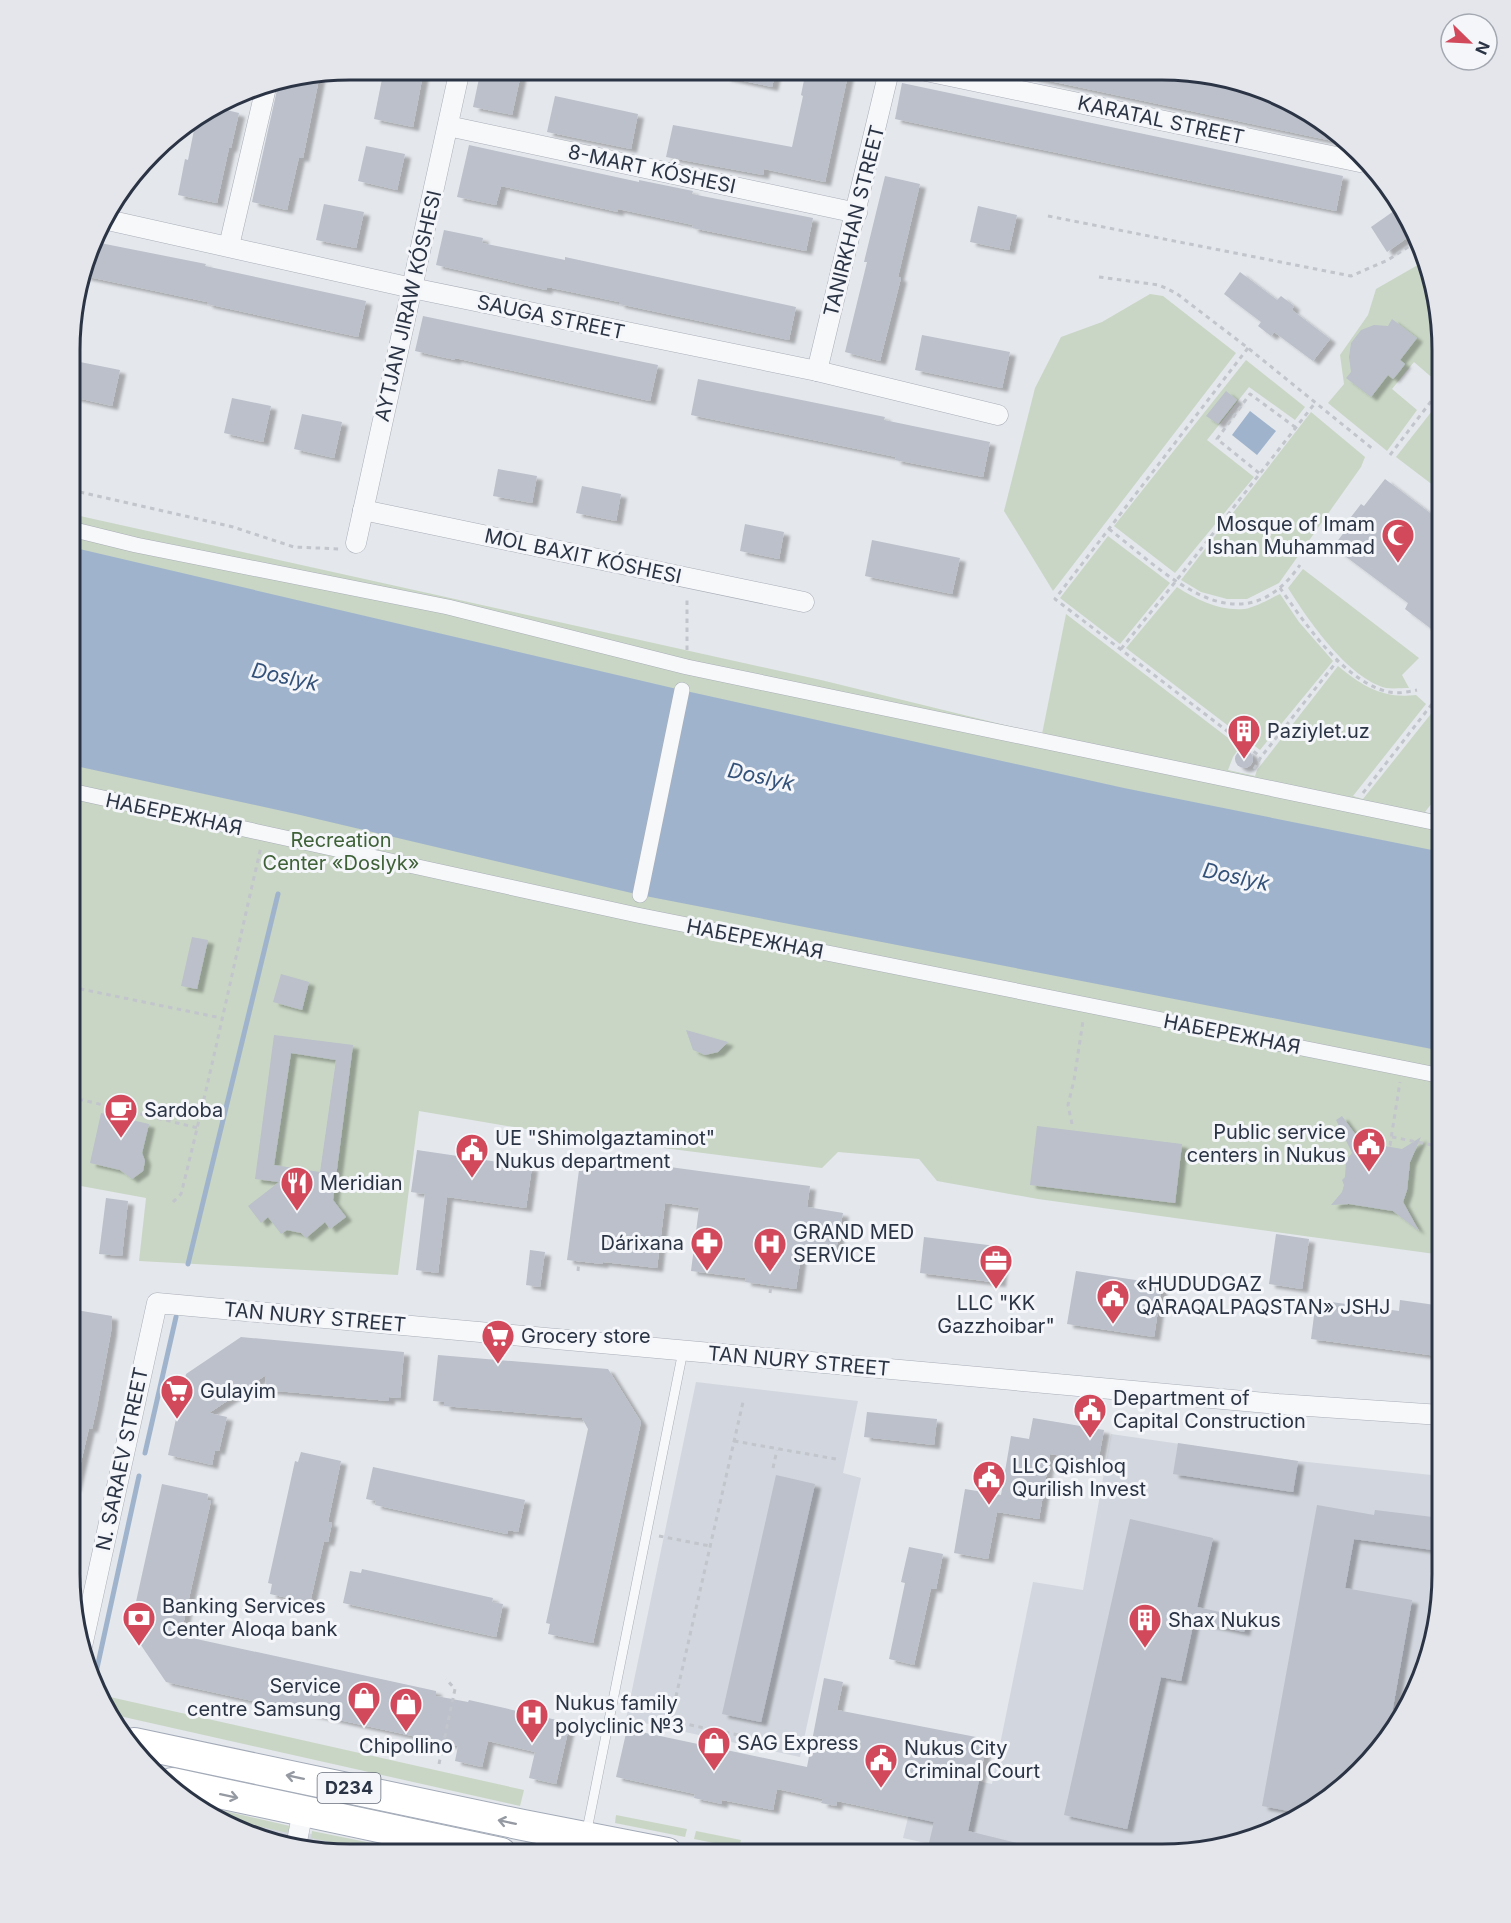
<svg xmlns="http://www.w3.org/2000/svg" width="1511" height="1923" viewBox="0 0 1511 1923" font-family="Inter,sans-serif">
	<defs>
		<filter id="shadow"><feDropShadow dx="6" dy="4" stdDeviation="1.5" flood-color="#0004"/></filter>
	</defs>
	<rect width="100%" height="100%" fill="#e4e7ec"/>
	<g fill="#d2d6de">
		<polygon points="696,1382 858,1401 843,1473 861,1478 800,1757 626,1719"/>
		<polygon points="1111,1434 1298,1461 1441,1476 1441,1591 1404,1714 1359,1772 1301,1817 1179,1853 970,1853 903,1838 920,1769 992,1784 1033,1582 1083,1590"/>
		<polygon points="197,1808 395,1853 331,1853 260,1839"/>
	</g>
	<g fill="#c9d6c5">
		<polygon points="1423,262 1433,278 1442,350 1442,374 1436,381 1414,362 1392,389 1417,410 1387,451 1328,403 1344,384 1340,355 1368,315 1376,289"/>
		<polygon points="1150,294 1163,296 1236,353 1053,591 1004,511 1035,388 1061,337 1102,322"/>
		<polygon points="1246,360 1305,407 1295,420 1249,387 1207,440 1254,477 1175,573 1114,526"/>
		<polygon points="1432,411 1442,418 1442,492 1396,457"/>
		<polygon points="1311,412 1365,457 1361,467 1279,583 1247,599 1227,599 1201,592 1181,580"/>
		<path d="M71 514 821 680 1042 734 1066 614 1240 747 1233 757 1228 770 1255 776 1257 770 1338 666C1362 686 1383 699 1416 695L1426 704 1353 796 1363 799 1442 700V790L1425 812 1442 816V1255L1038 1199 937 1181 919 1159 838 1152 822 1168 561 1135 419 1111 398 1275 139 1261 146 1198 70 1184Z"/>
		<polygon points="1108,536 1170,583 1120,644 1060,598"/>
		<path d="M1303 569 1419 658 1402 675 1409 688C1402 688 1393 689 1386 688 1348 678 1308 620 1288 588Z"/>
		<path d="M1177 587C1197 600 1219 611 1244 609 1256 607 1269 599 1280 594L1299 622 1333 661 1260 750 1126 648Z"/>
		<polygon points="101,1695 524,1790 520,1806 106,1713 101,1700"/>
		<polygon points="190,1803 290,1826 288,1833 210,1815"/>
		<polygon points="616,1815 687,1829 685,1837 615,1823"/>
		<polygon points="312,1831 406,1850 408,1853 383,1853 311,1838"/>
		<polygon points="696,1831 741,1840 739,1848 694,1839"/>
	</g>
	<g fill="#9fb4cc">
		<polygon points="1250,411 1276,431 1257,455 1232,435"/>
		<polygon points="71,547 677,689 1124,788 1442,852 1442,1051 640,895 296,814 71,765"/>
	</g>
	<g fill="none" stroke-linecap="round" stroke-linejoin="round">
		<g stroke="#9fb4cc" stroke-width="5">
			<polyline points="188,1264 278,894"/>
			<polyline points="145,1453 176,1317"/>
			<polyline points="94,1682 139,1476"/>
		</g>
	</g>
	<g fill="#bbc0ca" fill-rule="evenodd" filter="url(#shadow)">
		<polygon points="384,69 424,69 413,127 374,119"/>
		<polygon points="481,69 522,69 512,115 473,107"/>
		<polygon points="726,70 776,70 772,87 725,77"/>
		<polygon points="806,70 849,70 825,182 764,169 763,175 666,157 673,125 792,147 803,96 801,95"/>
		<polygon points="1032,71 1178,71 1224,81 1317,117 1342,143 1031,77"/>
		<polygon points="320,74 303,158 299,157 287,210 252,202 279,81"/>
		<polygon points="902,83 1343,176 1336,211 895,119"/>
		<polygon points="555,96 638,114 631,149 547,132"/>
		<polygon points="218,108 239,113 231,148 229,148 217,203 178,195 185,159 188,160 196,120"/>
		<polygon points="469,145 639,182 639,180 693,191 692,194 813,218 806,251 692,228 693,225 618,209 618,212 501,186 496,205 457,197"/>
		<polygon points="366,146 405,154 397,190 358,181"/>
		<polygon points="885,176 920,184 898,277 901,278 880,361 845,352 867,262 864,262"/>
		<polygon points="324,204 364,212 356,248 316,240"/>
		<polygon points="978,206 1017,215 1009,250 970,242"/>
		<polygon points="1401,206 1414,233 1387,252 1371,227"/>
		<polygon points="444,230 483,238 482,243 565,260 565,257 796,307 789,340 619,304 619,302 547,287 546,290 436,265"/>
		<polygon points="95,242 206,264 205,266 366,301 358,337 207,304 207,302 84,276"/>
		<polygon points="1240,272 1277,300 1281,296 1294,306 1292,310 1330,339 1313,361 1274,332 1271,336 1258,326 1261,322 1224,294"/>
		<polygon points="423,316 658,365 650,401 455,358 455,360 415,351"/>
		<polygon points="1392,319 1417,338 1400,360 1405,364 1399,372 1393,379 1388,375 1371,397 1346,378 1351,372 1349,357 1351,343 1361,330 1374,325 1388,326"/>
		<polygon points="922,335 1010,352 1002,388 915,370"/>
		<polygon points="80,362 120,370 112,406 73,397"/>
		<polygon points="698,379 885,417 884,420 990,442 983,477 895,460 896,457 691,415"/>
		<polygon points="1226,391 1237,400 1218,424 1206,416"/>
		<polygon points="232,398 271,406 263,442 224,433"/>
		<polygon points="302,414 342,422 334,458 294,449"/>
		<polygon points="498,469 537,476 532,503 493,496"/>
		<polygon points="1385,479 1442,522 1442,637 1405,609 1408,603 1333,547 1354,519 1351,517 1361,504 1364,506"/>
		<polygon points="582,486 621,494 616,521 576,513"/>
		<polygon points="745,524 784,532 779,559 740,551"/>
		<polygon points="872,540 960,558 952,594 865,576"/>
		<circle cx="1244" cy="759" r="9"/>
		<polygon points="192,937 208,940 197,989 181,986"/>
		<polygon points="281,974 309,982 302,1010 273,1002"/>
		<polygon points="686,1030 728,1042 718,1052 705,1055 693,1050"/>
		<path d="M274 1035 353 1045 333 1200 346 1217 330 1229 325 1222 306 1238 301 1233 287 1230 281 1234 268 1217 261 1223 248 1206 279 1182 255 1179ZM291 1053 336 1060 320 1172 274 1165Z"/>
		<polygon points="101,1113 149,1124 142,1153 145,1161 143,1171 132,1179 120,1170 90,1163"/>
		<polygon points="1342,1116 1361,1142 1402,1149 1421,1137 1410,1162 1407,1190 1403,1202 1419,1231 1393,1211 1349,1204 1331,1205 1342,1192 1344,1185 1342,1180 1345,1177 1346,1160 1352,1153 1336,1120"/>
		<polygon points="1037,1126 1182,1144 1175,1203 1030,1185"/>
		<polygon points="417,1150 532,1167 526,1208 447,1197 438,1273 416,1270 425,1194 411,1192"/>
		<polygon points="581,1155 810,1186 807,1207 843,1213 835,1255 802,1249 796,1289 745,1282 746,1278 691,1271 699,1208 665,1203 657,1268 603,1262 602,1264 567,1260"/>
		<polygon points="106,1198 128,1201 122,1256 99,1254"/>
		<polygon points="1276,1234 1309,1239 1302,1289 1269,1284"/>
		<polygon points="924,1237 1004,1247 1000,1283 920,1273"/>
		<polygon points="530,1250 545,1252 540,1287 526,1285"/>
		<polygon points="1076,1271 1162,1284 1154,1337 1067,1324"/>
		<polygon points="1316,1300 1399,1311 1400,1300 1442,1306 1437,1356 1311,1339"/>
		<polygon points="70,1309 112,1316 111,1332 97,1407 92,1429 89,1428 75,1488 69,1487 69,1426 71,1426 78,1396 69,1395 69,1371 72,1372 81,1326 69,1324"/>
		<polygon points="241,1337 404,1352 400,1398 389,1397 389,1401 265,1390 266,1375 209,1413 227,1417 219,1451 215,1450 212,1465 168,1455 186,1374"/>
		<polygon points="438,1355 608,1369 641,1422 593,1643 548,1634 550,1624 546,1623 588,1429 582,1418 444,1406 444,1402 433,1401"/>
		<polygon points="867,1412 937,1419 934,1445 864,1437"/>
		<polygon points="1033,1418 1104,1430 1098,1462 1050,1454 1039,1519 997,1512 988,1559 954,1553 965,1489 1001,1495 1011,1436 1029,1439"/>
		<polygon points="1178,1443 1298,1461 1293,1492 1173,1474"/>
		<polygon points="301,1452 341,1461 328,1522 332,1523 328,1542 324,1541 310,1603 270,1594 272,1584 268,1583 295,1461 298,1462"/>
		<polygon points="373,1467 525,1500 518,1532 508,1530 507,1534 375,1505 376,1501 366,1499"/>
		<polygon points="776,1475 815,1484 761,1722 722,1714"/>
		<polygon points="162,1484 208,1494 207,1500 211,1501 183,1625 192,1638 436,1691 436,1696 468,1702 469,1700 570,1723 556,1784 529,1778 535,1752 488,1741 482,1767 455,1761 458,1746 166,1682 130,1629"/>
		<polygon points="1317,1505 1374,1515 1375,1510 1441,1518 1441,1539 1440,1551 1354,1539 1345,1588 1412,1600 1388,1736 1359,1772 1305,1814 1262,1806"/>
		<polygon points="1130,1519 1213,1538 1197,1607 1247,1618 1244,1632 1194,1621 1181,1681 1161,1677 1127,1829 1064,1815"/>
		<polygon points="909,1547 943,1554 936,1589 931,1588 914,1665 889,1659 905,1583 901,1582"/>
		<polygon points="362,1569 493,1598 492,1602 503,1604 496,1637 343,1603 350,1571 361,1573"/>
		<polygon points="824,1678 843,1682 837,1710 976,1737 986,1748 968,1831 1038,1848 1038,1853 975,1853 929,1843 934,1822 837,1801 836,1806 821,1803 823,1799 777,1789 773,1810 722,1800 722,1804 694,1798 695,1794 616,1777 627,1729 807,1767"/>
	</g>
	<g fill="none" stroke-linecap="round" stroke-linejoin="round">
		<g stroke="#a9aeb7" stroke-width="10">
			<polyline id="service" points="586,1835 683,1351"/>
		</g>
		<g stroke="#a9aeb7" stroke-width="16">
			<g id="pedestrian">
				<polyline points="71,529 136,545 448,607 687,667 1442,824"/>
				<polyline points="71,791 637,915 1442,1076"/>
				<polyline points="640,895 682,690"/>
			</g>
		</g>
		<g stroke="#a9aeb7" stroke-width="21">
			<g id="minor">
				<polyline points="926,71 1360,162"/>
				<polyline points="448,126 857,213"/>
				<polyline points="103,219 412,288 817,371 998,415"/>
				<polyline points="229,246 267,83"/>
				<polyline points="817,371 889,71"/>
				<polyline points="363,510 804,602"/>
				<polyline points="356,543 460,69"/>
				<polyline points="81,1651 157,1303 1278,1404 1441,1415"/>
				<polyline points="296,1846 303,1811"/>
			</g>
		</g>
		<g stroke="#a3abb8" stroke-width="32">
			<g id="primary">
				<polyline points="134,1743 523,1825 667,1853"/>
				<polyline points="172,1783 501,1853"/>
			</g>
		</g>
		<g stroke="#c2c5cb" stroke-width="3" stroke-dasharray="4.5 4.5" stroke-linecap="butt">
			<polyline points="1048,216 1351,276 1388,260 1417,241"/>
			<polyline points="1099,277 1159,285 1176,293 1248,348 1374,450"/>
			<polyline points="1248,348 1055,599 1261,757"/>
			<polyline points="1431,402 1442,409"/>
			<polyline points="1390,455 1442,387"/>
			<polyline points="1259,473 1217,439 1250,394 1295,427"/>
			<polyline points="71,490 233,527 294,547 341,549"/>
			<path d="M1109 529C1166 573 1239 652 1300 565"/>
			<path d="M1280 588C1305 623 1344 682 1389 692 1398 694 1408 692 1417 690"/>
			<polyline points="1121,649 1176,581 1315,403"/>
			<polyline points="687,650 687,596"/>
			<polyline points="1254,769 1261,757 1338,660"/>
			<polyline points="1363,793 1432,704"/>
			<polyline points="1436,806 1442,798"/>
			<polyline points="70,839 77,808"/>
			<polyline points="71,987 221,1018"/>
			<polyline points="70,990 72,977 70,969"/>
			<polyline points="70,1097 198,1128"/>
			<polyline points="1072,1124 1068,1105 1074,1080 1083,1021"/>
			<polyline points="1392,1137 1442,1147"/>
			<polyline points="1365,1143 1365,1141 1390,1145 1400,1082"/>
			<path d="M173 1202 181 1194C210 1079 234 963 261 847"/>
			<polyline points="578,1271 579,1261"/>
			<polyline points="770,1293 771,1285"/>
			<polyline points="734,1441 836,1459"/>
			<polyline points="773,1468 777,1450"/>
			<polyline points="659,1536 710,1546"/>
			<polyline points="738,1735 676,1722 672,1714 743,1402"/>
			<polyline points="439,1764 455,1689 446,1679"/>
		</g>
		<use href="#service" stroke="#f7f8fa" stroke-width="9"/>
		<use href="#pedestrian" stroke="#f7f8fa" stroke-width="15"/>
		<use href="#minor" stroke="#f7f8fa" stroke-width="20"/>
		<use href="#primary" stroke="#fff" stroke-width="30"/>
	</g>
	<defs><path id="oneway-shaft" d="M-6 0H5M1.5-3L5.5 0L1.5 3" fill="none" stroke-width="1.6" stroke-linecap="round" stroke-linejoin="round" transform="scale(1.5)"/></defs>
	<g stroke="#959aa2">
		<use href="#oneway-shaft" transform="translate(295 1777) rotate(-168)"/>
		<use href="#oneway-shaft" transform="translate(229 1796) rotate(12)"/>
		<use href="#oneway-shaft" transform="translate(507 1822) rotate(-168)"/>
	</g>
	<defs>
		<g id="mosque-pin" transform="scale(1.725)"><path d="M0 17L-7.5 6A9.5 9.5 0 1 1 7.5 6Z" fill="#d1495b" stroke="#f4f6f9"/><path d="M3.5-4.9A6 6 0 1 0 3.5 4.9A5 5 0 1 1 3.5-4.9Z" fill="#fff"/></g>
		<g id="building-pin" transform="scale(1.725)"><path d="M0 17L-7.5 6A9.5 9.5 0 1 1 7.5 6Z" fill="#d1495b" stroke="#f4f6f9"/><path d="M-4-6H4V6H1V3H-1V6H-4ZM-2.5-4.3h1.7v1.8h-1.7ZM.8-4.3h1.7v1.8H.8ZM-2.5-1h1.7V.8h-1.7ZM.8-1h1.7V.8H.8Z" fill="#fff"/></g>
		<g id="cafe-pin" transform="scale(1.725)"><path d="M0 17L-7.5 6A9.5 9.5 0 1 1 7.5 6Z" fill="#d1495b" stroke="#f4f6f9"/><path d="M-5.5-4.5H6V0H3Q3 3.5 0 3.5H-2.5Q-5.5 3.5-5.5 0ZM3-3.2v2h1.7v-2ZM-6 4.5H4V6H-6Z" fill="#fff"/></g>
		<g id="civic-pin" transform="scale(1.725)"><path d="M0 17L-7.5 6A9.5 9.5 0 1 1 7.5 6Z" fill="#d1495b" stroke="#f4f6f9"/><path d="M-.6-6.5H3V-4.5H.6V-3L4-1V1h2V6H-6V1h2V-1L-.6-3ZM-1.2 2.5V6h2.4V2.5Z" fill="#fff"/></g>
		<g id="restaurant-pin" transform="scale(1.725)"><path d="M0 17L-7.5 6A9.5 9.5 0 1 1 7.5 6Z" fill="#d1495b" stroke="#f4f6f9"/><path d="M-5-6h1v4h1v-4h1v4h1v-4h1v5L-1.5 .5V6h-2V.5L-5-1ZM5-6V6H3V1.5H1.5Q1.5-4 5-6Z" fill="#fff"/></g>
		<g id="pharmacy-pin" transform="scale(1.725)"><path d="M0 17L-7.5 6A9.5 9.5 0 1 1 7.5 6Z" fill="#d1495b" stroke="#f4f6f9"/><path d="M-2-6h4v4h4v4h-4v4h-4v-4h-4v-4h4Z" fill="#fff"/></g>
		<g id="hospital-pin" transform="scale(1.725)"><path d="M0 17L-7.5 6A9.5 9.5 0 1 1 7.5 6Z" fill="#d1495b" stroke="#f4f6f9"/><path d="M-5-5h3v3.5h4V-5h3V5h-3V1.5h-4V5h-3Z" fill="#fff"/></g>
		<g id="office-pin" transform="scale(1.725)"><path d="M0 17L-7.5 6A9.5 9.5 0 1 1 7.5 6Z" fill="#d1495b" stroke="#f4f6f9"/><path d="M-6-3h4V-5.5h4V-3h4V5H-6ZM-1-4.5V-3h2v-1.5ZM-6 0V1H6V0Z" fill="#fff"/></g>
		<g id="supermarket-pin" transform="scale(1.725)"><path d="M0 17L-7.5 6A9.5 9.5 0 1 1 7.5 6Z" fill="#d1495b" stroke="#f4f6f9"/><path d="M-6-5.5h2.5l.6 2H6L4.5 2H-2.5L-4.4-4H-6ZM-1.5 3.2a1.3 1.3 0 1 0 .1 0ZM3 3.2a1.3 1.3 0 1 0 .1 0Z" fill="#fff"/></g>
		<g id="bank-pin" transform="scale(1.725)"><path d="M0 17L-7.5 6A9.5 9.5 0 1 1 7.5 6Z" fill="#d1495b" stroke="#f4f6f9"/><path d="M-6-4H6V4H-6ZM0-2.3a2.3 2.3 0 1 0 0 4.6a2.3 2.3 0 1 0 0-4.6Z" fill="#fff"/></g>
		<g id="shop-pin" transform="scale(1.725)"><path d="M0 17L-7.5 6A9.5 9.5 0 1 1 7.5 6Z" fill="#d1495b" stroke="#f4f6f9"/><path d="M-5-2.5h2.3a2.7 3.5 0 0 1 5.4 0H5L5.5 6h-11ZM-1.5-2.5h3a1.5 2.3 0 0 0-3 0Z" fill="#fff"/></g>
	</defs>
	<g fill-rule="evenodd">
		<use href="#mosque-pin" x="1398" y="535"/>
		<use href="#building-pin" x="1244" y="731"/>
		<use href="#cafe-pin" x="121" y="1110"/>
		<use href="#civic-pin" x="1369" y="1144"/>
		<use href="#civic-pin" x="472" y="1150"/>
		<use href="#restaurant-pin" x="297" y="1183"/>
		<use href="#pharmacy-pin" x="707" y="1243"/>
		<use href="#hospital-pin" x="770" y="1244"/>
		<use href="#office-pin" x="996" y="1261"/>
		<use href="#civic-pin" x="1113" y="1296"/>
		<use href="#supermarket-pin" x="498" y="1336"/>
		<use href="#supermarket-pin" x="177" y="1391"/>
		<use href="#civic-pin" x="1090" y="1410"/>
		<use href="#civic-pin" x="989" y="1477"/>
		<use href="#bank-pin" x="139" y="1618"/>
		<use href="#building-pin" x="1145" y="1620"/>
		<use href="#shop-pin" x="364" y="1698"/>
		<use href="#shop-pin" x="406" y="1704"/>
		<use href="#hospital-pin" x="532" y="1715"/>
		<use href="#shop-pin" x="714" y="1743"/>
		<use href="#civic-pin" x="881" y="1760"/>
	</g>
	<g text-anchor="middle" stroke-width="6" stroke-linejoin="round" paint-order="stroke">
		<rect fill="#f4f6f9" stroke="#676e7b" stroke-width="1.5" x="317.5" y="1773" width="63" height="30" rx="4.5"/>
		<g font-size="18" font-weight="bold" fill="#2b3445">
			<text x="349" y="1794">D234</text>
		</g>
		<g font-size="20" fill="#2b3445" stroke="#f4f6f9">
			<text transform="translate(1161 120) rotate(12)" y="7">KARATAL STREET</text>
			<text transform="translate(652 169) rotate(12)" y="7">8-MART KÓSHESI</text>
			<text transform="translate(854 221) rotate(-76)" y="7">TANIRKHAN STREET</text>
			<text transform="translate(408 306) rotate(-77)" y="7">AYTJAN JIRAW KÓSHESI</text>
			<text transform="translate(551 317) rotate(12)" y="7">SAUGA STREET</text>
			<text transform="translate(583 556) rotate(12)" y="7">MOL BAXIT KÓSHESI</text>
			<text transform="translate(174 814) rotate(12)" y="7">НАБЕРЕЖНАЯ</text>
			<text transform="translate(755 939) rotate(11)" y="7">НАБЕРЕЖНАЯ</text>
			<text transform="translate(1232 1034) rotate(11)" y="7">НАБЕРЕЖНАЯ</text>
			<text transform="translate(315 1317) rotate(5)" y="7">TAN NURY STREET</text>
			<text transform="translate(799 1361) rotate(5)" y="7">TAN NURY STREET</text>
			<text transform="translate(122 1459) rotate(-78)" y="7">N. SARAEV STREET</text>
		</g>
		<g font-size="20" fill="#2b3445" stroke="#f4f6f9" text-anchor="start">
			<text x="1375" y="531" text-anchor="end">Mosque of Imam<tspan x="1375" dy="23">Ishan Muhammad</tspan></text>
			<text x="1267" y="738">Paziylet.uz</text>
			<text x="144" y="1117">Sardoba</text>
			<text x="1346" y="1139" text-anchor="end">Public service<tspan x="1346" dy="23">centers in Nukus</tspan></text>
			<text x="495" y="1145">UE "Shimolgaztaminot"<tspan x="495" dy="23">Nukus department</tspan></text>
			<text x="320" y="1190">Meridian</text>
			<text x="793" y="1239">GRAND MED<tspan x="793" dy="23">SERVICE</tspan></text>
			<text x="684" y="1250" text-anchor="end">Dárixana</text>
			<text x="1136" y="1291">«HUDUDGAZ<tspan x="1136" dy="23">QARAQALPAQSTAN» JSHJ</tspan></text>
			<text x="996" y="1310" text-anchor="middle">LLC "KK<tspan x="996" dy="23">Gazzhoibar"</tspan></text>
			<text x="521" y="1343">Grocery store</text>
			<text x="200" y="1398">Gulayim</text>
			<text x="1113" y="1405">Department of<tspan x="1113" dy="23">Capital Construction</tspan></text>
			<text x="1012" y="1473">LLC Qishloq<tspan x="1012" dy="23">Qurilish Invest</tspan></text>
			<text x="162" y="1613">Banking Services<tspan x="162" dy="23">Center Aloqa bank</tspan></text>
			<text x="1168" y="1627">Shax Nukus</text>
			<text x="341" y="1693" text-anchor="end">Service<tspan x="341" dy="23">centre Samsung</tspan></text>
			<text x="555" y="1710">Nukus family<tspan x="555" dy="23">polyclinic №3</tspan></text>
			<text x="737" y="1750">SAG Express</text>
			<text x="406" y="1753" text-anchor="middle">Chipollino</text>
			<text x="904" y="1755">Nukus City<tspan x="904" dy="23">Criminal Court</tspan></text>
		</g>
		<g font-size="20" fill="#3f6138" stroke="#f4f6f9">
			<text x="341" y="847">Recreation<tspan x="341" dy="23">Center «Doslyk»</tspan></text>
		</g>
		<g font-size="21" font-style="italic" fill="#34527a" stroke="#f4f6f9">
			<text transform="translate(285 677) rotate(12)" y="7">Doslyk</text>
			<text transform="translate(761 777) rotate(12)" y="7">Doslyk</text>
			<text transform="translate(1236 877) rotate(12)" y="7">Doslyk</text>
		</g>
	</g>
	<path d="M0 0H1511V1923H0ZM350 80H1162A270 270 0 0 1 1432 350V1574A270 270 0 0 1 1162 1844H350A270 270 0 0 1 80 1574V350A270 270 0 0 1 350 80Z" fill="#e4e6eb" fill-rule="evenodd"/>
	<path fill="none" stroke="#2b3445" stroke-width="3" d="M350 80H1162A270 270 0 0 1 1432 350V1574A270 270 0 0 1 1162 1844H350A270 270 0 0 1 80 1574V350A270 270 0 0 1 350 80Z"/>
	<g transform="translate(1469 42) rotate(114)"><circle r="28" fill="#f4f6f9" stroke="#a4a8b1" stroke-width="1.5"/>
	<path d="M0-4.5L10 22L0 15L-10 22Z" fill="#d1495b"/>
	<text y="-9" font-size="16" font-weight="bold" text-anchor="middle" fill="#2b3445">N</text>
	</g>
</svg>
